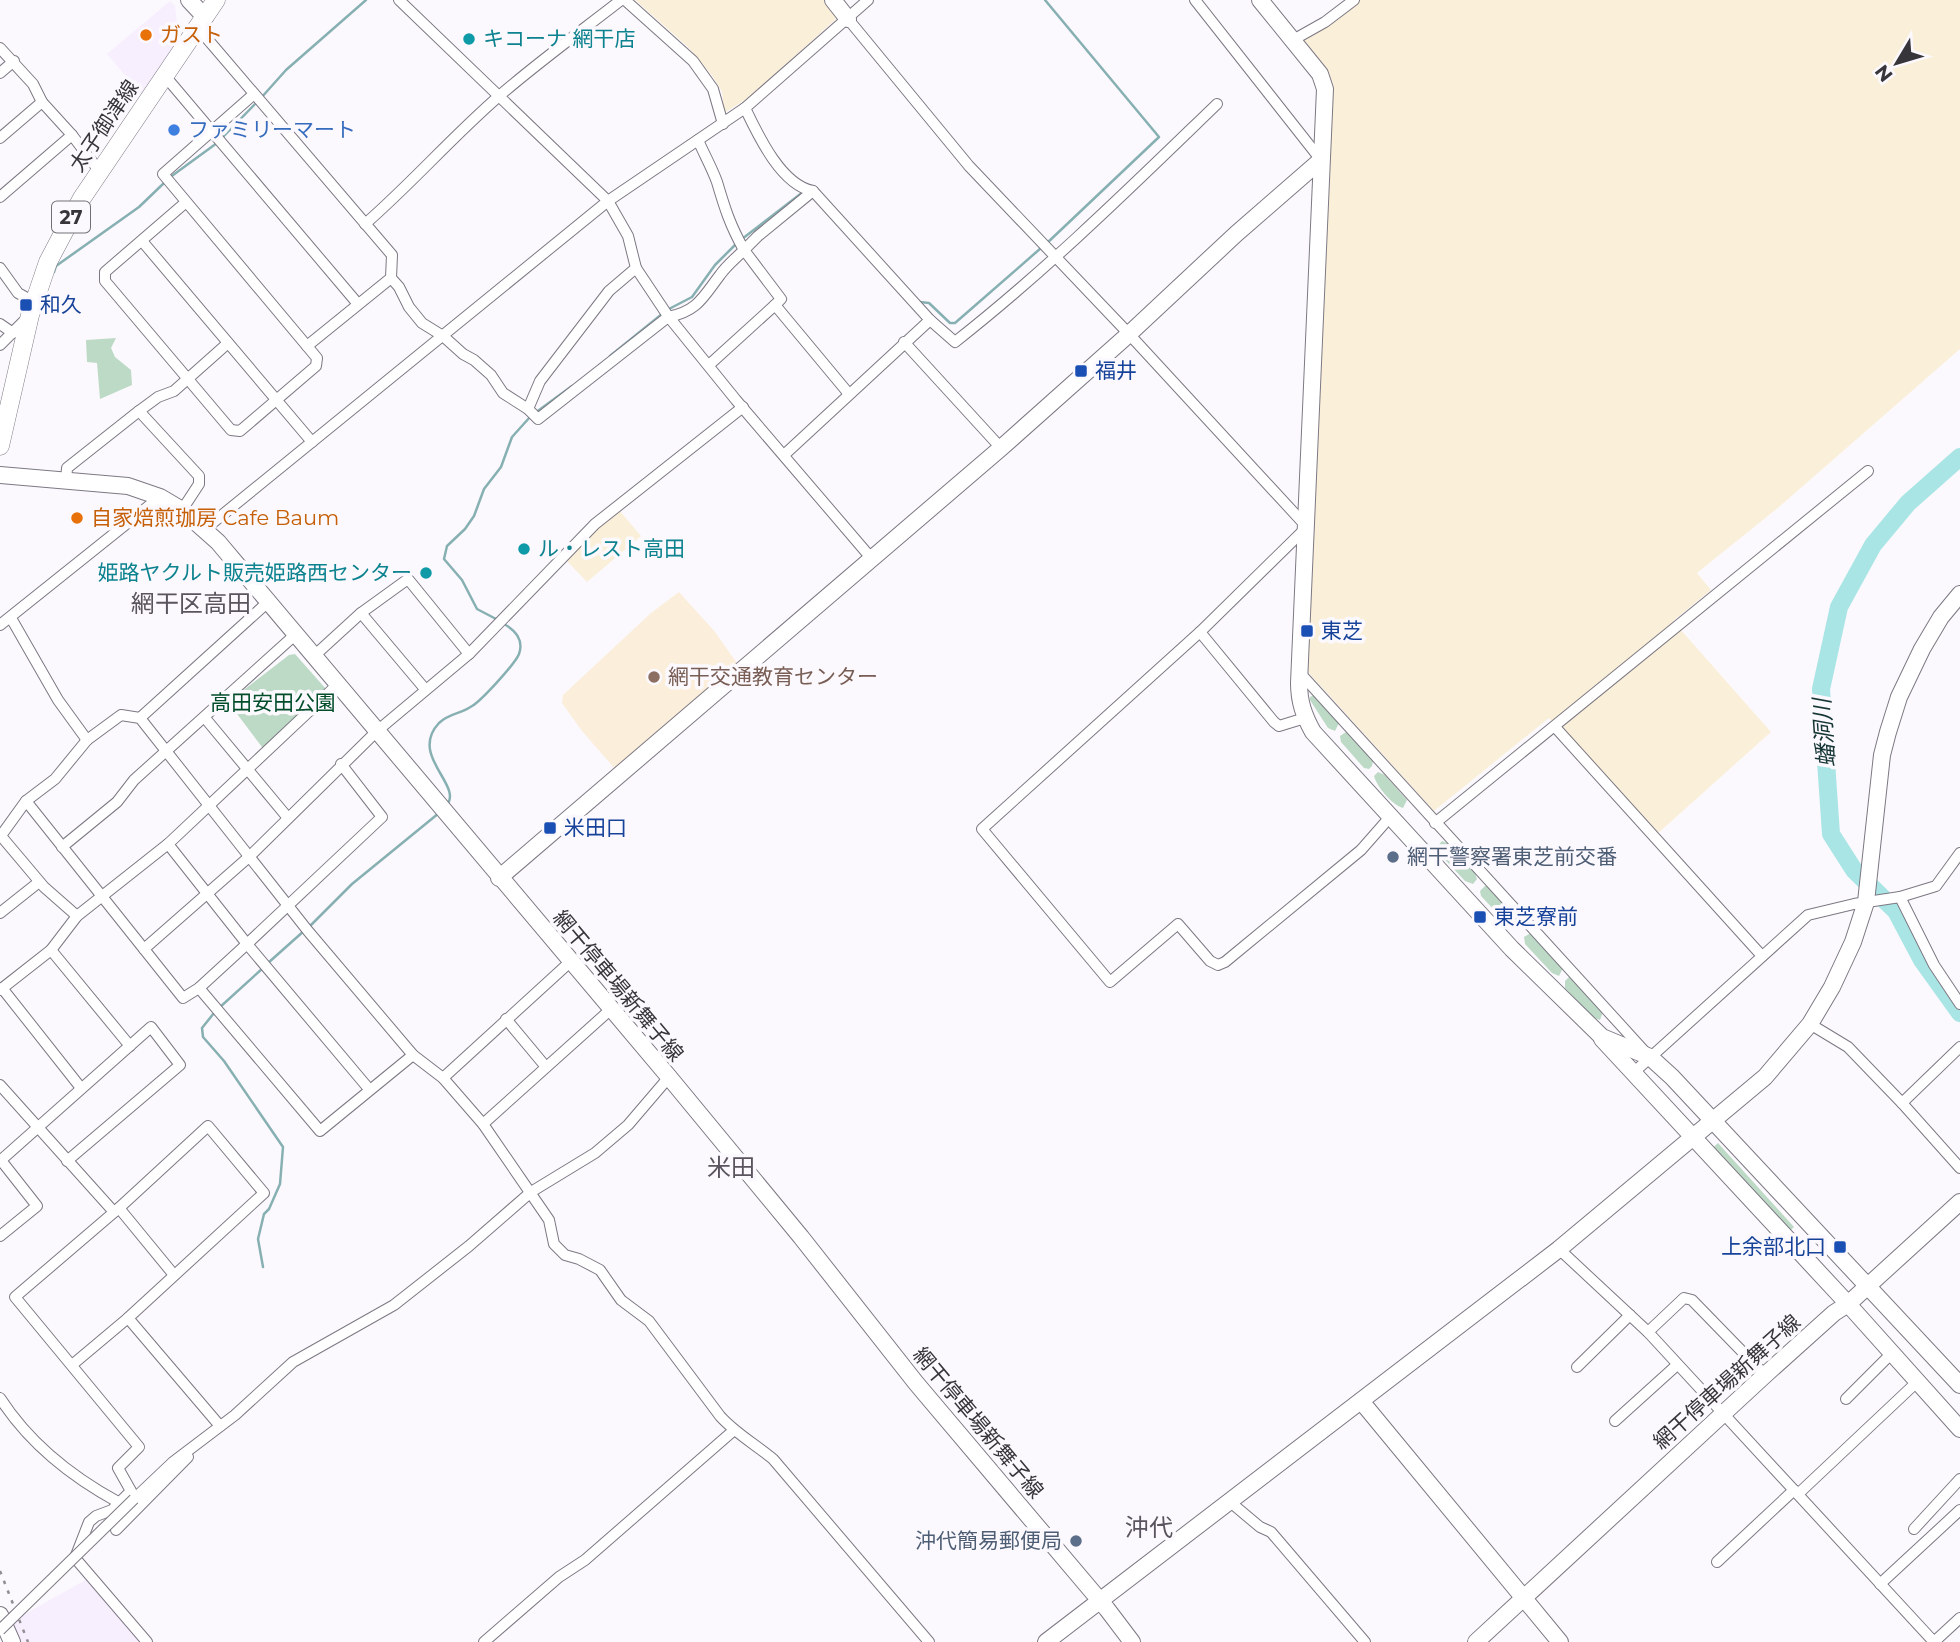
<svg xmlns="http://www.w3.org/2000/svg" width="1960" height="1642" viewBox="0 0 1960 1642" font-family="Montserrat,'Noto Sans JP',sans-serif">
	<rect width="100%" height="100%" fill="#fcf9fe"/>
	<g fill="#f7effe">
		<polygon points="170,1 175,6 179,39 142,95 107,54"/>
		<polygon points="87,1579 140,1642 18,1642 9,1623"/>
	</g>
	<g fill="#faf0da">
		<polygon points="635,0 824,0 837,18 750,97 724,113 722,92 713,77 689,48"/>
		<polygon points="1350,0 1960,0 1960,349 1779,507 1697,573 1711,590 1673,621 1771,732 1656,835 1549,718 1434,811 1307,671 1332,82 1297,40"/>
		<polygon points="619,510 641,536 587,582 567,561 598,526"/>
	</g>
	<polygon fill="#fbefdb" points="679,592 715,632 739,666 616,770 582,731 562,703 563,695 651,613"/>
	<g fill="#bddac6">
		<polygon points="116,338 111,348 115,357 131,370 132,385 100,399 97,363 87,362 86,340"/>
		<polygon points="295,654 326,689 265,751 228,702 289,655"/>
		<polygon points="1314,695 1339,723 1335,731 1328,728 1310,700 1310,697"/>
		<polygon points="1346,732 1373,761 1372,766 1369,769 1364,768 1341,742 1340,736"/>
		<path d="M1378 772 1385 775 1407 800 1403 808C1392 805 1377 787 1374 776Z"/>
		<polygon points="1442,841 1447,843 1475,873 1477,879 1473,884 1465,881 1438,852 1437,847"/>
		<polygon points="1485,886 1488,886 1519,921 1515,928 1510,927 1481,896 1480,891"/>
		<polygon points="1529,934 1532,934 1563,968 1559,976 1552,973 1525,944 1524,937"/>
		<polygon points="1569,977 1572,978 1603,1012 1600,1020 1592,1017 1565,988 1565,981"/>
		<polygon points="1718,1143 1794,1227 1783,1237 1707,1153"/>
	</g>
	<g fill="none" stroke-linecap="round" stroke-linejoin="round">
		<g stroke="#87b0b2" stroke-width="2.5">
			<polyline points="1045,0 1159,137 1046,244"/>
			<polyline points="261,98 286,70 366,0"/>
			<polyline points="222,138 256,103"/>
			<polyline points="169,178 217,143"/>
			<polyline points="742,239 803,192"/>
			<polyline points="54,272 56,266 139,207 164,183"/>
			<polyline points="920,302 929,303 950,323 955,323 1041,248"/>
			<polyline points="667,310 692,297 715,265 737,243"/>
			<polyline points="610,356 662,314"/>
			<polyline points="535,413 572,386"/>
			<polyline points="498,620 477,609 462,580 444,559 447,546 465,529 474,516 484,489 501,467 512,437 530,417"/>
			<path d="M446 806C465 786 408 756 439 723 449 713 461 714 472 706 481 701 515 664 519 654 524 640 515 630 504 624"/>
			<polyline points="310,926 352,884 439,813"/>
			<polyline points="268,963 305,930"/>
			<polyline points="219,1008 263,968"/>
			<polyline points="214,1013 202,1028 203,1037 224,1061 283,1147 280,1184 269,1209 264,1214 258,1239 263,1267"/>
		</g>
		<polyline stroke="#a9e5e5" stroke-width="18" points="1960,457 1908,503 1873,545 1839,607 1821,689 1831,834 1854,870 1896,911 1922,960 1960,1013"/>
		<g stroke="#7d7883" stroke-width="12">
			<g id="street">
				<polyline points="399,0 608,201 628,236 636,268 668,316 736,400 872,559"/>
				<polyline points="625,0 693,61 713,89 723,124"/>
				<polyline points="1195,0 1321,160"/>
				<polyline points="848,19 969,166 1129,334 1307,527 1200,632 982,829 1110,982 1178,924 1210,961 1218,965 1225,962 1361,850 1390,817"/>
				<path d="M198 28 392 255 391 278 399 287 409 307 422 323 443 336 463 354 474 360 491 375 503 393 528 409 538 419 668 317C698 311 703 297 720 275 726 266 736 258 744 250L781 299 775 305"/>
				<polyline points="1293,40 1325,22 1354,0"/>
				<polyline points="0,48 33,84 42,102 72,135 100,172"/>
				<polyline points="0,73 14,61"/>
				<polyline points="165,76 358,304"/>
				<path d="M745 108C758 135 781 185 813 191L930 320 955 342C1048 269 1132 186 1217 104"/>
				<polyline points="0,138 42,102"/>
				<path d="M698 140C704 154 712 168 717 182 725 209 730 225 744 250L758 236 813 191"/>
				<polyline points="0,197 72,135"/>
				<polyline points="185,203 105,272 105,281 231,430 240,431 316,366 317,358 163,174 254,94"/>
				<path d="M365 224C411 184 451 138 498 97 537 63 580 32 621 0"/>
				<polyline points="142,241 312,442"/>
				<polyline points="0,268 18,293 34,302"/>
				<polyline points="0,324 13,333"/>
				<polyline points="904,342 1001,448"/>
				<polyline points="0,345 28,317"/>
				<polyline points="307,346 391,278"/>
				<polyline points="709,365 775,305 849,394"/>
				<polyline points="528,409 540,381 609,291 636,268"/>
				<polyline points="784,455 930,320"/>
				<polyline points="66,482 67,468 139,411"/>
				<polyline points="182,510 199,484 199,476 139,411 158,397 174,391 228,343"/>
				<polyline points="205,529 608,201 745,108 868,0"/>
				<polyline points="361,613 425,689"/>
				<path d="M11 618 58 700 87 740 121 715 140 718 308 931 413 1055 443 1078 483 1124 549 1220 554 1244 565 1255 579 1259 600 1270 621 1300 649 1321 720 1416C735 1433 755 1444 773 1459L929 1642"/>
				<polyline points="0,625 160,497"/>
				<polyline points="1200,632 1274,722 1279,726 1305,718"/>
				<polyline points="469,654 595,524 743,407"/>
				<polyline points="1300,673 1647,1054"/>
				<polyline points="140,718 268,602"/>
				<polyline points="205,718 288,818"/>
				<polyline points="1555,727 1762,956"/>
				<polyline points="87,740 55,779 26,801 183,998 199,988 247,944 382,817 341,764"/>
				<polyline points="1435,823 1868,471"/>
				<polyline points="1,836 44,887 77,916"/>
				<polyline points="0,837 26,801"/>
				<polyline points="168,844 247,944 369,1089"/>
				<polyline points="62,847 117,802 134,780 296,634"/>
				<polyline points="1900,897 1934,965 1960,1004"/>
				<polyline points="0,913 39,882"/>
				<polyline points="144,949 250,856 377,731 469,654 408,579 361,613 314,656"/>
				<polyline points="51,950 130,1046"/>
				<polyline points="2,988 81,1088"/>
				<polyline points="199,988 320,1131 413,1055"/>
				<polyline points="0,990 51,950 77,916 168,844 337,685"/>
				<polyline points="506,1019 546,1067"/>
				<polyline points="1810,1024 1848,1047 1902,1103 1960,1168"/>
				<polyline points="1632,1074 1808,915 1854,904 1900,897 1936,886 1960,853"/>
				<polyline points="443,1078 570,962"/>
				<polyline points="0,1085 114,1212"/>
				<polyline points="1902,1103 1960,1047"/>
				<polyline points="483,1124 610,1010"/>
				<polyline points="0,1159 37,1206 0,1236"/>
				<polyline points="0,1161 151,1027 180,1065 67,1161"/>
				<polyline points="119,1208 174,1275"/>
				<polyline points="1559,1249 1648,1332 1934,1642 1960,1618"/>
				<polyline points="128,1318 220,1426"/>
				<polyline points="1648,1332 1684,1298 1692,1300 1765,1375"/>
				<polyline points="72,1365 128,1318 264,1193 208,1126 119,1208 15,1297 139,1447 118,1468 131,1491 112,1510 96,1516 89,1522 75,1558 147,1642"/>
				<polyline points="1577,1367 1630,1315"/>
				<path d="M0 1398C29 1443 72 1477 118 1502"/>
				<polyline points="1846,1399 1892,1353"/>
				<polyline points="1615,1421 1677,1365"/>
				<polyline points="1798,1494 1918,1381"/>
				<polyline points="134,1499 173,1462 235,1415 293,1362 394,1305 469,1246 531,1192 595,1153 628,1125 669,1077"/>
				<polyline points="1229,1501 1260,1527 1271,1532 1365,1642"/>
				<polyline points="1914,1529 1960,1479"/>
				<polyline points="116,1530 188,1457"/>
				<polyline points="1717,1562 1794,1490"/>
				<polyline points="1880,1584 1960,1510"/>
				<polyline points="484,1642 559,1577 585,1560 733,1431"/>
			</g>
		</g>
		<g stroke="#7d7883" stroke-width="18">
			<g id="secondary">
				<polyline points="189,0 205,17"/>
				<polyline points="833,0 848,19"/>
				<path d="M1260 0 1320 74 1325 89 1299 683C1299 702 1304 716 1313 732L1512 949 1602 1037 1650 1057 1672 1077 1960 1385"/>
				<polyline points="0,475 128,486 160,497 182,510 218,542 669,1077 801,1237 916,1383 1107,1609 1132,1642"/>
				<polyline points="499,878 1001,448 1129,334 1236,234 1321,160"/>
				<polyline points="1602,1039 1848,1304 1960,1429"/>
				<polyline points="1361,1401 1560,1642"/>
				<polyline points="0,1615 12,1642"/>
				<polyline points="1046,1642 1559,1249 1765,1077 1810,1024 1832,987 1853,942 1866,902 1882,755 1888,732 1899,697 1922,649 1941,617 1960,594"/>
				<polyline points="1476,1642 1765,1375 1834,1313 1848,1304 1960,1202"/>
			</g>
		</g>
		<g stroke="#7d7883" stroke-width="19">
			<polyline id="primary" points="0,446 30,315 48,262 58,243 82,198 216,0"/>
		</g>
		<use href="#street" stroke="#fff" stroke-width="10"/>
		<use href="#secondary" stroke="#fff" stroke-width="16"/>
		<use href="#primary" stroke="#fff" stroke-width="18"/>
		<polyline stroke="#918e93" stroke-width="2.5" stroke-dasharray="3.5 7" stroke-linecap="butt" points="0,1571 28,1642"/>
		<g stroke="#7d7883" stroke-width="12" stroke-linecap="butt">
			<polyline id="street-bridge" points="0,1630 134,1499"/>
		</g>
		<use href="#street-bridge" stroke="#fff" stroke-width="10"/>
	</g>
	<g fill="#e8710a" stroke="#fcf9fe" stroke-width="2.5">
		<circle cx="146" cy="35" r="7"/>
		<circle cx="77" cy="518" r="7"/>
	</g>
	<g fill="#0f9aa8" stroke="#fcf9fe" stroke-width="2.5">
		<circle cx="469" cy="39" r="7"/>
		<circle cx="524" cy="549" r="7"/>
		<circle cx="426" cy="573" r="7"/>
	</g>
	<circle fill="#3f7fe0" stroke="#fcf9fe" stroke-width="2.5" cx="174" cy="130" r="7"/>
	<g fill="#1a4fb4" stroke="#fcf9fe" stroke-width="2.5">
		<rect x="19" y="298" width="14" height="14" rx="3.5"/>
		<rect x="1074" y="364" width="14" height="14" rx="3.5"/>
		<rect x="1300" y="624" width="14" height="14" rx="3.5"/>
		<rect x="543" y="821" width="14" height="14" rx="3.5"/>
		<rect x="1473" y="910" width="14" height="14" rx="3.5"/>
		<rect x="1833" y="1240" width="14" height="14" rx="3.5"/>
	</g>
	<circle fill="#8d6e63" stroke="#fcf9fe" stroke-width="2.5" cx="654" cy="677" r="7"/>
	<g fill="#5c6f8a" stroke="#fcf9fe" stroke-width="2.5">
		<circle cx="1393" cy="857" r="7"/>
		<circle cx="1076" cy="1541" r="7"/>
	</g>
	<g text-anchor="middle" stroke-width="7" stroke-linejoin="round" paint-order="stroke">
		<rect fill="#fcf9fe" stroke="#727075" stroke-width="2" x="52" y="201.5" width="38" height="31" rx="5"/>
		<g font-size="19" font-weight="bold" fill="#37353a">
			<text x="71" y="224">27</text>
		</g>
		<g font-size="21" fill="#c56008" stroke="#fcf9fe" text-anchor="start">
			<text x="160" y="42">ガスト</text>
			<text x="91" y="525">自家焙煎珈房 Cafe Baum</text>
		</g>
		<g font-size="21" fill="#0d838f" stroke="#fcf9fe" text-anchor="start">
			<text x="483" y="46">キコーナ 網干店</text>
			<text x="538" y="556">ル・レスト高田</text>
			<text x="412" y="580" text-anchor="end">姫路ヤクルト販売姫路西センター</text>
		</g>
		<g font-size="21" fill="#37353a" stroke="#fcf9fe">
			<text transform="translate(104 126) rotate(-56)" y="7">太子御津線</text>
			<text transform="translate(618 986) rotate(50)" y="7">網干停車場新舞子線</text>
			<text transform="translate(1727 1382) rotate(-42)" y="7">網干停車場新舞子線</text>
			<text transform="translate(978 1423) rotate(50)" y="7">網干停車場新舞子線</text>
		</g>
		<g font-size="21" fill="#366cbe" stroke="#fcf9fe" text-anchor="start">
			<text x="188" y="137">ファミリーマート</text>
		</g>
		<g font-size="21" fill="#164399" stroke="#fcf9fe" text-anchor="start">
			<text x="40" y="312">和久</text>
			<text x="1095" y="378">福井</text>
			<text x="1321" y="638">東芝</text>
			<text x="564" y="835">米田口</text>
			<text x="1494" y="924">東芝寮前</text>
			<text x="1826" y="1254" text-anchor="end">上余部北口</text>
		</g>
		<g font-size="21" fill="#785e54" stroke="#fcf9fe" text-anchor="start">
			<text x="668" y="684">網干交通教育センター</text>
		</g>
		<g font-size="21" fill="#014d29" stroke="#fcf9fe">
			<text x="273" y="710">高田安田公園</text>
		</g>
		<g font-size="21" fill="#4e5e75" stroke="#fcf9fe" text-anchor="start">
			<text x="1407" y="864">網干警察署東芝前交番</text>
			<text x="1062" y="1548" text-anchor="end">沖代簡易郵便局</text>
		</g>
		<g font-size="23" font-style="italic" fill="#163535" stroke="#fcf9fe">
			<text transform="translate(1824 733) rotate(-94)" y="8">蟠洞川</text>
		</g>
		<g font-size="24" fill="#59545e" stroke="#fcf9fe">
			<text x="191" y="612">網干区高田</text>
			<text x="731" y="1176">米田</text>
			<text x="1149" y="1536">沖代</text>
		</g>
	</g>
	<g transform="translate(1897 63) rotate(232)" stroke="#fcf9fe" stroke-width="5" paint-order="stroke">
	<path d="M0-5L12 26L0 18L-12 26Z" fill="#37353a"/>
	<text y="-10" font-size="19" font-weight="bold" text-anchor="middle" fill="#37353a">N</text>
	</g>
</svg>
